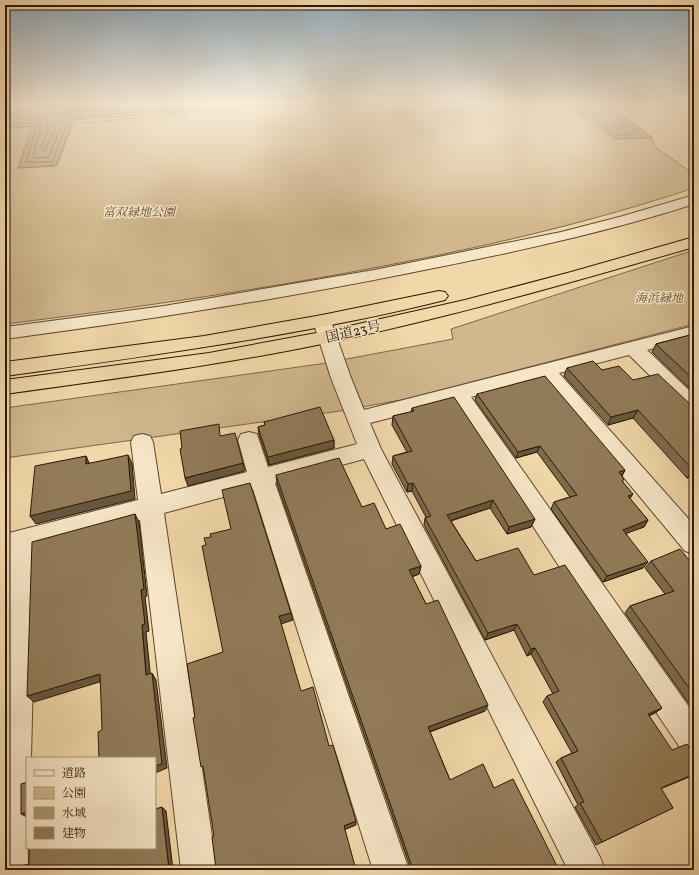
<svg xmlns="http://www.w3.org/2000/svg" width="699" height="875" viewBox="0 0 699 875" font-family="Vollkorn,'Noto Serif JP',serif">
	<rect width="100%" height="100%" fill="#f1d8a9"/>
	<filter id="stains"><feTurbulence type="fractalNoise" baseFrequency=".005" numOctaves="4"/><feColorMatrix values="0 0 0 0 .2 0 0 0 0 .09 0 0 0 0 .02 0 0 0 .5 -.17"/></filter>
	<radialGradient id="worn" r=".72"><stop offset=".6" stop-color="#630" stop-opacity="0"/><stop offset="1" stop-color="#630" stop-opacity=".3"/></radialGradient>
	<g fill="#d0b78d" stroke="#7e6748">
		<path d="M314 103H564L589 123 615 139 652 138 655 147 694 174V188C559 233 419 261 278 285 187 300 96 313 5 324V129L31 126 18 168 57 166 72 125 77 123Z"/>
		<polygon points="694,250 694,324 406,399 340,411 5,458 5,408 320,364 453,339 451,329"/>
	</g>
	<g fill="#ae9670" stroke="#7a6344">
		<polygon points="5,103 310,103 73,120 56,165 19,168 33,126 5,128"/>
		<polygon points="564,103 606,103 652,137 616,139"/>
	</g>
	<g fill="none" stroke-linecap="round" stroke-linejoin="round">
		<g stroke="#6d5639" stroke-width="1">
			<polyline points="571,103 617,135 637,133 637,131 606,108 604,103"/>
			<polyline points="579,103 618,130 622,129 622,126 602,111 599,103"/>
			<path d="M5 113C19 112 50 105 48 128 47 135 43 142 41 149L44 151 64 110 74 105 101 103"/>
			<path d="M5 119C51 113 42 120 33 156L35 158 49 157 65 117 70 112 177 103"/>
			<polyline points="5,124 35,123 36,128 26,162 52,162 69,119 72,117 256,103"/>
		</g>
		<g stroke="#5d472c" stroke-width="2">
			<g id="minor">
				<path d="M694 195V204C601 234 505 254 409 273 275 300 141 321 5 339V327L164 306 374 270 561 232 623 216Z"/>
				<polygon points="322,315 328,317 331,321 351,378 364,410 694,326 694,338 647,350 694,395 694,414 687,412 629,355 559,373 694,525 694,554 685,551 541,378 471,397 694,714 694,757 683,752 600,629 452,402 370,423 381,449 600,857 605,870 568,870 364,459 275,483 409,870 373,870 253,489 164,513 217,870 181,870 140,520 36,548 31,758 27,758 28,870 5,870 5,633 9,555 5,556 5,534 138,500 131,442 134,436 142,434 150,436 153,442 161,494 247,472 238,440 241,434 249,432 257,434 268,467 357,444 331,378 313,321 316,317"/>
			</g>
		</g>
		<g stroke="#2c1702" stroke-width="2">
			<g id="highway">
				<path d="M694 237V247C573 282 451 317 327 343 221 365 113 379 5 394V380L209 353 327 331 465 300 571 272Z"/>
				<path d="M439 291 445 292 448 296 445 300C300 336 153 355 5 376V362L204 336 322 315Z"/>
			</g>
		</g>
		<use href="#minor" fill="#f6e6c7" fill-rule="evenodd"/>
		<use href="#highway" fill="#f1d8a9" fill-rule="evenodd"/>
	</g>
	<g fill="#7e6a4d" stroke="#2c1702">
		<polygon points="694,334 694,393 652,352 656,344"/>
		<polygon points="567,368 602,370 633,380 694,406 694,476 687,478 633,418 608,425 564,376"/>
		<polygon points="477,394 625,470 622,476 623,482 630,499 648,520 644,527 626,533 643,568 603,582 551,509 554,502 570,497 537,452 516,458 475,400"/>
		<polygon points="412,408 535,519 531,527 507,534 490,508 451,521 476,561 534,575 662,708 655,713 649,716 661,789 673,808 596,845 575,807 578,805 556,762 561,758 572,753 543,702 547,696 553,694 531,654 527,656 514,630 485,640 424,525 425,518 426,517 412,491 407,492 392,464 393,456 407,452 392,425 393,416 411,412"/>
		<polygon points="264,422 334,440 334,448 269,465 259,435 258,427 265,425"/>
		<polygon points="276,475 362,507 386,529 421,566 419,574 412,577 426,604 485,711 430,732 450,780 494,788 559,870 410,870 409,864 277,484"/>
		<polygon points="651,561 694,566 694,711 625,613 630,606 665,594 645,568"/>
		<polygon points="694,865 694,870 677,870 681,869 682,870"/>
	</g>
	<g fill="#66563e" stroke="#2c1702">
		<polygon points="638,410 633,418 608,425 611,417"/>
		<polygon points="334,440 334,448 269,465 268,457"/>
		<polygon points="540,446 537,452 516,458 518,452"/>
		<polygon points="128,455 132,463 135,499 36,524 30,516"/>
		<polygon points="86,456 90,465 86,464"/>
		<polygon points="243,463 245,471 188,486 185,478"/>
		<polygon points="625,470 621,477 619,472"/>
		<polygon points="693,470 694,470 694,476 687,478"/>
		<polygon points="413,483 412,491 407,492 408,484"/>
		<polygon points="633,494 629,500 628,496"/>
		<polygon points="493,500 490,508 446,522 447,515"/>
		<polygon points="135,514 139,522 147,596 145,597 149,631 146,632 151,681 146,675 142,625 141,590"/>
		<polygon points="535,519 531,527 507,534 509,527"/>
		<polygon points="648,520 644,527 619,536 623,530"/>
		<polygon points="5,554 7,557 5,604"/>
		<polygon points="648,562 643,568 603,582 607,576"/>
		<polygon points="421,566 419,574 408,578 409,570"/>
		<polygon points="291,613 293,620 281,624 279,616"/>
		<polygon points="517,624 514,630 485,640 488,633"/>
		<polygon points="535,648 531,654 527,656 531,649"/>
		<polygon points="152,673 156,680 167,768 155,773"/>
		<polygon points="100,674 106,680 34,702 27,696"/>
		<polygon points="488,705 485,711 426,733 428,727"/>
		<polygon points="662,708 655,713 642,719 648,714"/>
		<polygon points="694,774 694,775 653,792 661,788"/>
		<polygon points="162,807 166,811 173,870 169,870"/>
		<polygon points="27,812 27,817 21,814"/>
		<polygon points="356,821 356,825 344,830 344,826"/>
		<polygon points="224,866 227,868 223,870 218,870 216,869"/>
	</g>
	<g fill="#927b59" stroke="#2c1702">
		<polygon points="694,334 694,380 656,344"/>
		<polygon points="593,361 602,370 619,366 633,380 658,374 691,405 694,406 694,470 693,470 638,410 611,417 567,368"/>
		<polygon points="545,376 625,470 619,472 624,479 622,481 633,494 628,496 648,520 623,530 648,562 607,576 554,502 577,495 540,446 518,452 477,394"/>
		<polygon points="454,397 535,519 509,527 493,500 447,515 476,561 518,548 534,575 565,565 662,708 648,714 672,750 687,744 690,749 694,750 694,774 661,788 673,808 602,842 580,803 584,802 561,758 578,751 547,696 559,691 535,648 531,649 517,624 488,633 425,518 431,516 413,483 408,484 393,456 412,451 393,416 414,411 412,408"/>
		<polygon points="320,407 334,440 268,457 258,427 265,425 264,422"/>
		<polygon points="219,424 220,436 235,433 243,463 185,478 180,449 182,448 180,431"/>
		<polygon points="128,455 131,491 30,516 35,466 86,456 86,464"/>
		<polygon points="339,458 362,507 374,503 386,529 400,524 421,566 409,570 426,604 438,600 488,705 428,727 450,780 483,764 494,788 513,779 559,870 411,870 411,869 412,867 410,861 276,475"/>
		<polygon points="250,483 291,613 279,616 301,691 313,687 329,746 333,745 356,821 344,826 356,870 224,870 224,866 216,869 212,837 214,836 203,766 201,767 196,736 193,718 195,717 187,664 223,652 202,546 206,545 204,538 211,537 210,534 231,529 222,490"/>
		<polygon points="135,514 144,589 141,590 145,624 142,625 146,675 152,673 162,764 155,766 155,758 99,758 98,732 102,730 100,674 27,696 32,542"/>
		<polygon points="680,549 694,566 694,695 630,606 674,591 651,561"/>
		<polygon points="27,782 27,812 21,814 21,784"/>
		<polygon points="162,807 169,870 21,870 21,866 29,864 29,848 155,848 155,809"/>
		<polygon points="693,866 694,867 694,870 685,870"/>
	</g>
	<linearGradient id="sky" x2="0" y2="1"><stop stop-color="#91a8b8"/><stop offset="0.46" stop-color="#f9edd8"/><stop offset="1" stop-color="#f9edd8" stop-opacity="0"/></linearGradient>
	<rect width="699" height="226" fill="url(#sky)"/>
	<g text-anchor="middle" stroke-width="3" stroke-linejoin="round" paint-order="stroke">
		<g font-size="12" font-style="italic" fill="#5d472c" stroke="#f6e6c7">
			<text x="139" y="216">富双緑地公園</text>
			<text x="659" y="302">海浜緑地</text>
		</g>
		<g font-size="14" fill="#2c1702" stroke="#f6e6c7">
			<text transform="translate(353 331) rotate(-13)" y="5">国道23号</text>
		</g>
	</g>
	<rect width="699" height="875" fill="none" stroke="#f1d8a9" stroke-width="20"/>
	<rect x="6" y="6" width="687" height="863" fill="none" stroke="#2c1702" stroke-width="2"/>
	<rect x="10" y="10" width="679" height="855" fill="none" stroke="#2c1702"/>
	<rect x="26" y="757" width="130" height="92" fill="#f6e6c7" stroke="#a59378"/>
	<rect x="34" y="770" width="20" height="6" fill="#f6e6c7" stroke="#a59378"/>
	<text x="62" y="777" font-size="12" fill="#2c1702">道路</text>
	<rect x="34" y="787" width="20" height="12" fill="#d0b78d" stroke="#a59378"/>
	<text x="62" y="797" font-size="12" fill="#2c1702">公園</text>
	<rect x="34" y="807" width="20" height="12" fill="#ae9670" stroke="#a59378"/>
	<text x="62" y="817" font-size="12" fill="#2c1702">水域</text>
	<rect x="34" y="827" width="20" height="12" fill="#927b59" stroke="#a59378"/>
	<text x="62" y="837" font-size="12" fill="#2c1702">建物</text>
	<rect width="100%" height="100%" filter="url(#stains)"/>
	<rect width="100%" height="100%" fill="url(#worn)"/>
</svg>
